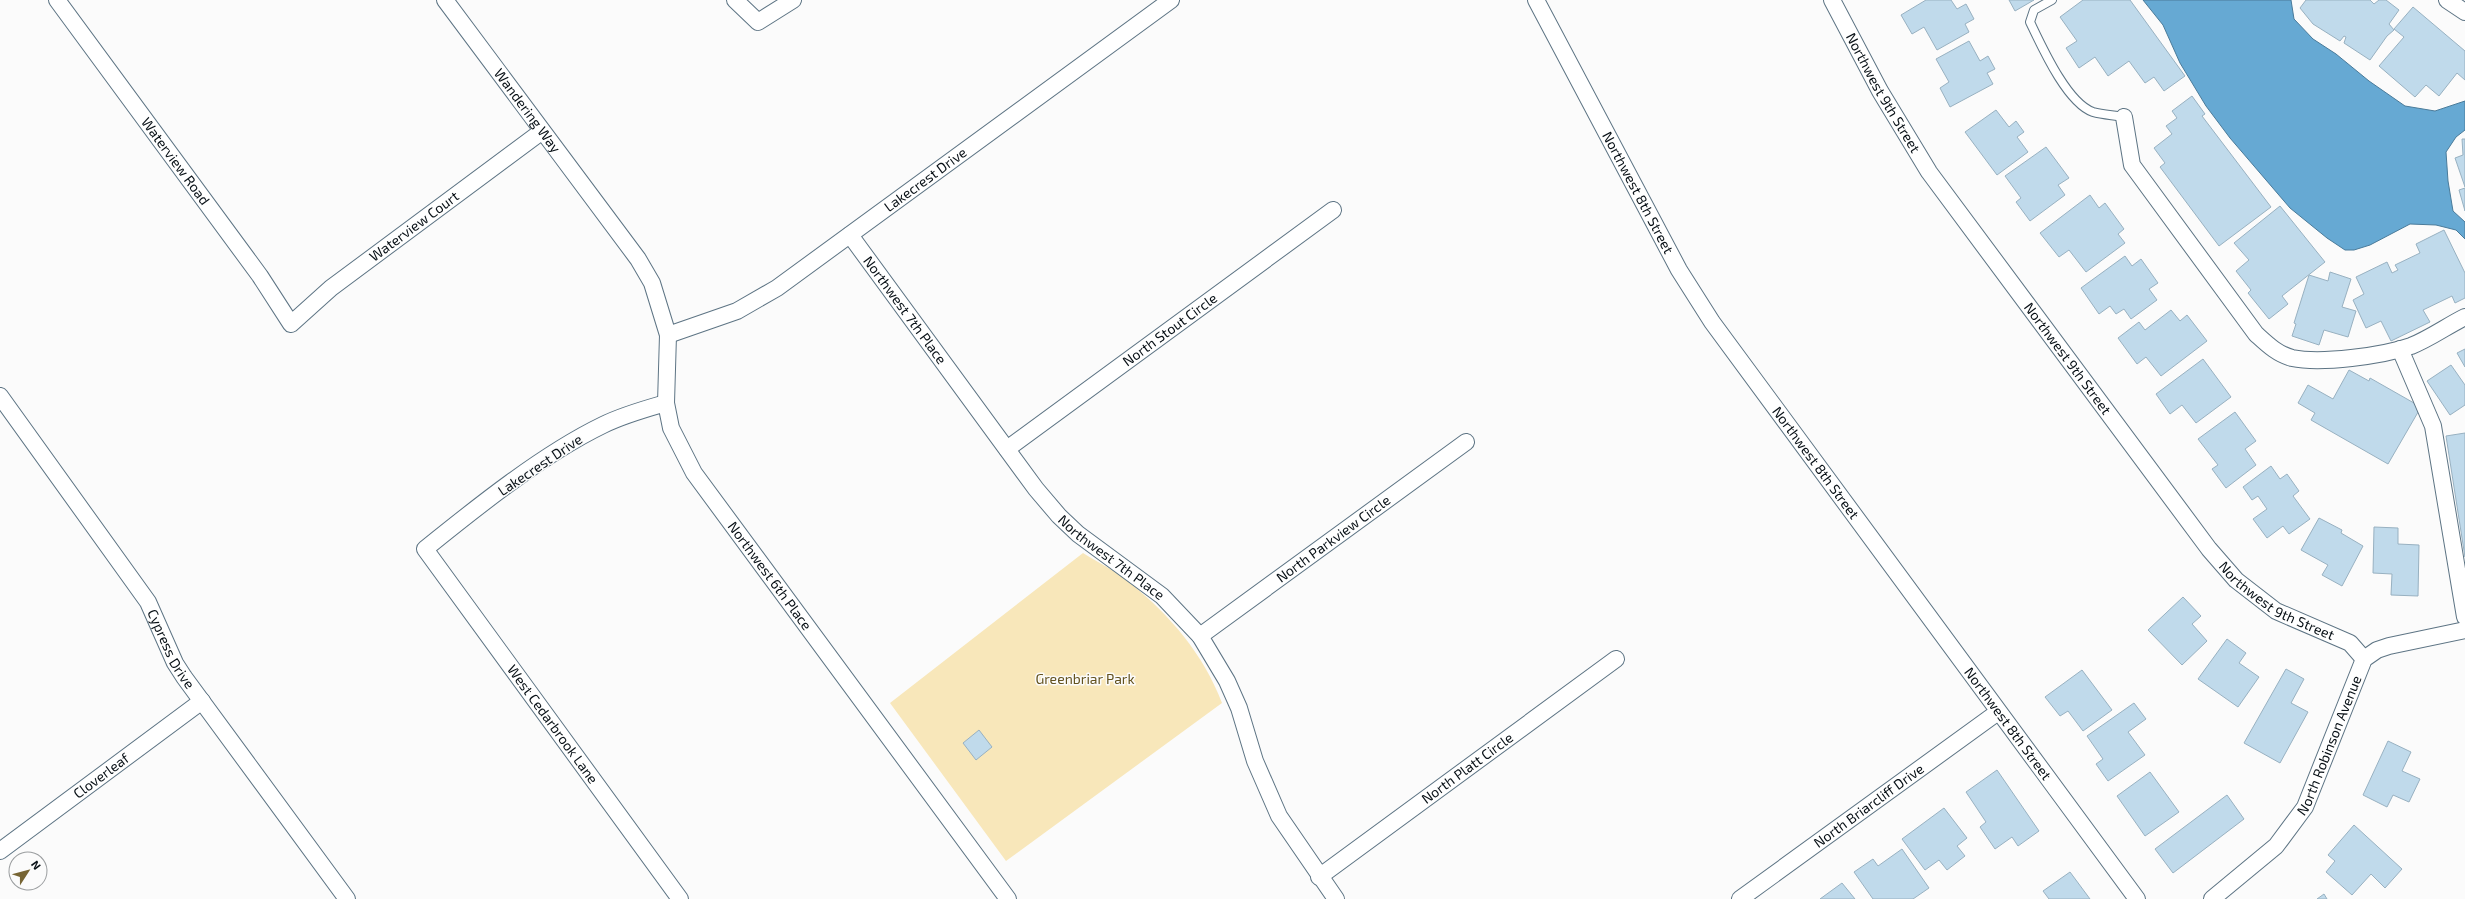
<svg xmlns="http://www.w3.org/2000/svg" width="2465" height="899" viewBox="0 0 2465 899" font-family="'Exo 2',sans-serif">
	<rect width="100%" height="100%" fill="#fbfbfb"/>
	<path fill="#f8e7ba" d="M1083 553C1099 563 1116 571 1130 583 1170 615 1204 655 1222 703L1006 861 890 703Z"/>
	<polygon fill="#66a9d3" stroke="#4a7b9a" points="2143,0 2291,0 2294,19 2313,39 2336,54 2369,81 2405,106 2435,111 2465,101 2465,130 2456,137 2446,152 2448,181 2453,211 2465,222 2465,239 2456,230 2436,225 2410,224 2370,245 2354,250 2345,250 2327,238 2290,208 2230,138 2206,106 2180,63 2163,25"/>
	<g fill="#c0daeb" stroke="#98b1c1">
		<polygon points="1926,0 1951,0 1957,9 1966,4 1974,19 1965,24 1969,32 1937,50 1924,27 1912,34 1901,15"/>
		<polygon points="2009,0 2034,0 2015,11"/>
		<polygon points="2083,0 2130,0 2185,76 2164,91 2154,77 2145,83 2129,61 2108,76 2095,57 2079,68 2066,48 2077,41 2060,17"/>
		<polygon points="2306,0 2370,0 2374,4 2379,0 2386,0 2399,10 2389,24 2394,30 2387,36 2370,60 2344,43 2346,37 2344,36 2340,41 2313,24 2300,8"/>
		<polygon points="2413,7 2465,51 2465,80 2457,73 2439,96 2426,85 2415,97 2379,66 2404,37 2394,29"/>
		<polygon points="1969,41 1980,61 1988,56 1995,69 1987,73 1993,84 1950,107 1940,88 1949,82 1936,59"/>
		<polygon points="2192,96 2205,114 2202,116 2271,207 2219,246 2160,167 2165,163 2154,148 2172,134 2166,126 2177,118 2172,111"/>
		<polygon points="1996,110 2009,127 2016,121 2024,132 2017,137 2028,152 1997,175 1965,132"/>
		<polygon points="2462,139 2465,139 2465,187 2455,158 2463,155"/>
		<polygon points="2046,147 2069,178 2058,185 2065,195 2030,221 2016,202 2021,198 2005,176"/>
		<polygon points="2465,188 2465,211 2459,190"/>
		<polygon points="2090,195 2099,208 2105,203 2124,229 2118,234 2125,243 2086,272 2069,250 2059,257 2040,233"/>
		<polygon points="2280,206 2325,262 2282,296 2288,304 2269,319 2248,293 2251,290 2236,271 2249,260 2234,243"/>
		<polygon points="2444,230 2465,273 2465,298 2455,303 2452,296 2423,310 2430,322 2391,341 2381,321 2366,328 2353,300 2364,294 2356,277 2387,262 2392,273 2398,270 2395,265 2420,253 2416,244"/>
		<polygon points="2125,256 2132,266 2141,259 2158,283 2149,289 2157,300 2131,319 2124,309 2116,314 2110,306 2099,314 2081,288"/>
		<polygon points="2330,272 2351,279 2342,307 2356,311 2348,337 2324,330 2319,345 2292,336 2296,324 2294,323 2309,275 2328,281"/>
		<polygon points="2171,310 2180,321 2187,315 2207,341 2161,376 2146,357 2137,364 2118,338 2139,322 2145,330"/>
		<polygon points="2465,349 2465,367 2457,353"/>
		<polygon points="2203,359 2231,397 2196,423 2182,405 2170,414 2156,394"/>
		<polygon points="2451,365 2465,385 2465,405 2450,415 2427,381"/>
		<polygon points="2349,370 2369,381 2370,378 2421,407 2388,464 2311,420 2315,413 2298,403 2308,385 2333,399"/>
		<polygon points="2235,412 2256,441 2245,449 2256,465 2226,488 2212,469 2218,465 2198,439"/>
		<polygon points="2465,433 2465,557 2446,436"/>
		<polygon points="2271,466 2280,479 2287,474 2299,491 2293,496 2310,519 2289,534 2283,526 2267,538 2253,519 2267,509 2258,496 2252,500 2243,487"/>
		<polygon points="2319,518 2342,530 2341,533 2363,546 2342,586 2322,575 2328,565 2301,550"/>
		<polygon points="2374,527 2398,528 2398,544 2419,545 2418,596 2391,595 2392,574 2373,573"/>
		<polygon points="2183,597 2201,616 2192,624 2207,641 2182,665 2148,630"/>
		<polygon points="2227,639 2246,653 2239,663 2259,677 2238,707 2198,679"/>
		<polygon points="2286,669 2304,679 2291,703 2308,712 2280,763 2244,743"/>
		<polygon points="2082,670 2112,710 2083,731 2068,711 2060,716 2045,697"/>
		<polygon points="2134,703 2146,719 2128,732 2145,755 2108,781 2096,764 2103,759 2087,736"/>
		<polygon points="979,730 992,747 976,760 963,743"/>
		<polygon points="2388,741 2411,752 2402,771 2420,779 2409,802 2393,795 2387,807 2363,795"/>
		<polygon points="1997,770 2039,831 2018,846 2012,837 1995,849 1980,827 1986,822 1966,792"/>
		<polygon points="2150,772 2179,812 2145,836 2117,796"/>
		<polygon points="2227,795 2244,819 2173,873 2155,849"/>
		<polygon points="1944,808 1967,838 1957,846 1965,856 1947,870 1939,860 1925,870 1902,839"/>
		<polygon points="2354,825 2402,869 2385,888 2371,874 2352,895 2326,872 2335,861 2328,855"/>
		<polygon points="1902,849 1929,888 1913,899 1873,899 1854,872 1873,859 1878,866"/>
		<polygon points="2070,872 2090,899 2049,899 2043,891"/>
		<polygon points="1842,883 1855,899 1820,899"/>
		<polygon points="2324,894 2327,899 2317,899"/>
	</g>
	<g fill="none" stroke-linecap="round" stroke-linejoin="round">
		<g stroke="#5d7484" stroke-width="10">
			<path id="service" d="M2052 0 2034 10 2030 22C2042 47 2067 103 2093 112 2103 115 2114 115 2124 117"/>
		</g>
		<g stroke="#5d7484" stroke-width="18">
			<g id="minor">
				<path id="s1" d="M57 0 260 276 291 324 331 288 541 132"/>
				<path id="s2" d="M445 0 638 259 652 283 668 335 666 403 671 428 694 473 1008 899"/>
				<polyline points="735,0 758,22 793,0"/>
				<path id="s3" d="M1536 0 1679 270 1712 322 2137 899"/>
				<path id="s4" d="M1832 0 1880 91 1929 172 2209 549 2236 580 2276 611 2350 643 2364 659"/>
				<polyline points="2447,0 2465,12"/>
				<path d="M2124 117 2132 165 2256 334C2267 344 2277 354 2292 358 2321 364 2382 356 2411 346 2429 339 2447 326 2465 317"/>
				<path id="s5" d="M850 235 1036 489 1059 516 1078 534 1162 596 1200 636 1227 681 1239 708 1255 761 1279 816 1336 899"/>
				<path id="s6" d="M668 335 737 311 777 288 1171 0"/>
				<polyline points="2400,349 2433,426 2465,617"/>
				<path id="s7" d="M0 396 148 602 175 663 184 677 347 899"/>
				<path id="s8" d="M666 403C645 409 623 415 603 425 543 454 477 507 425 549L680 899"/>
				<path id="s9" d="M1007 449 1333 210"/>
				<path id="s10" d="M1200 636 1466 442"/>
				<path id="s11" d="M0 851 202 701"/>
				<path id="s12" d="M1319 877 1616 659"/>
				<path id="s13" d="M1740 899 1998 712"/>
				<path id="s14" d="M2212 899 2276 846 2305 807 2364 659 2377 650 2389 646 2465 630"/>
			</g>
		</g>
		<use href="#service" stroke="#fff" stroke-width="8"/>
		<use href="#minor" stroke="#fff" stroke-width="16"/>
	</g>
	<g text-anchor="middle" stroke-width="3" stroke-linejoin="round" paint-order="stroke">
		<g font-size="14" fill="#081016" stroke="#fbfbfb">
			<text dy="5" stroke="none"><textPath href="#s4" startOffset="106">Northwest 9th Street</textPath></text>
			<text dy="5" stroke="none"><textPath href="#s2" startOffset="138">Wandering Way</textPath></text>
			<text dy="5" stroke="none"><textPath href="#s1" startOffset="200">Waterview Road</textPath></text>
			<text dy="5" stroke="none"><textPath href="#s6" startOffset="303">Lakecrest Drive</textPath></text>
			<text dy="5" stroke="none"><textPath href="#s3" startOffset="218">Northwest 8th Street</textPath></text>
			<text dy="5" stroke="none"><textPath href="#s1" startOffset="557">Waterview Court</textPath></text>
			<text dy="5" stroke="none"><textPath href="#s5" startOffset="93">Northwest 7th Place</textPath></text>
			<text dy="5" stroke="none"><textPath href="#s9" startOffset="202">North Stout Circle</textPath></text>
			<text dy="5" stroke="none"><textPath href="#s4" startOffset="430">Northwest 9th Street</textPath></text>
			<text dy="5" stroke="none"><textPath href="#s3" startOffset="542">Northwest 8th Street</textPath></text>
			<text transform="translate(540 465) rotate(-34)" y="5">Lakecrest Drive</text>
			<text dy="5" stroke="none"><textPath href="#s10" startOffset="165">North Parkview Circle</textPath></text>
			<text dy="5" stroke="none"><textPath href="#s5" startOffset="417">Northwest 7th Place</textPath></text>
			<text dy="5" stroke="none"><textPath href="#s2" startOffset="677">Northwest 6th Place</textPath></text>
			<text dy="5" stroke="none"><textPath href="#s4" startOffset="754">Northwest 9th Street</textPath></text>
			<text dy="5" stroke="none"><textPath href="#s7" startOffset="306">Cypress Drive</textPath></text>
			<text dy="5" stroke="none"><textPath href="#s8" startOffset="501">West Cedarbrook Lane</textPath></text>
			<text dy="5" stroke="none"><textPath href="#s3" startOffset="866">Northwest 8th Street</textPath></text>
			<text dy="5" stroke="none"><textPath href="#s14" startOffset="198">North Robinson Avenue</textPath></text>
			<text dy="5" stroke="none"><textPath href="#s12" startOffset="184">North Platt Circle</textPath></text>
			<text dy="5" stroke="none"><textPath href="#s11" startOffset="126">Cloverleaf</textPath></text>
			<text dy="5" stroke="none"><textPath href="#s13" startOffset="159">North Briarcliff Drive</textPath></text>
		</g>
		<g font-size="14" fill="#63521e" stroke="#fbfbfb">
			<text x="1085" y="684">Greenbriar Park</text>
		</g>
	</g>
	<g transform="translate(28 871) rotate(54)"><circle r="19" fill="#fbfbfb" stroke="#9a9d9f"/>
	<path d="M0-3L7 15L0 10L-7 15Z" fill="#776534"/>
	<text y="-6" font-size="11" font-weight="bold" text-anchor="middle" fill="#081016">N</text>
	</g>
</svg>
